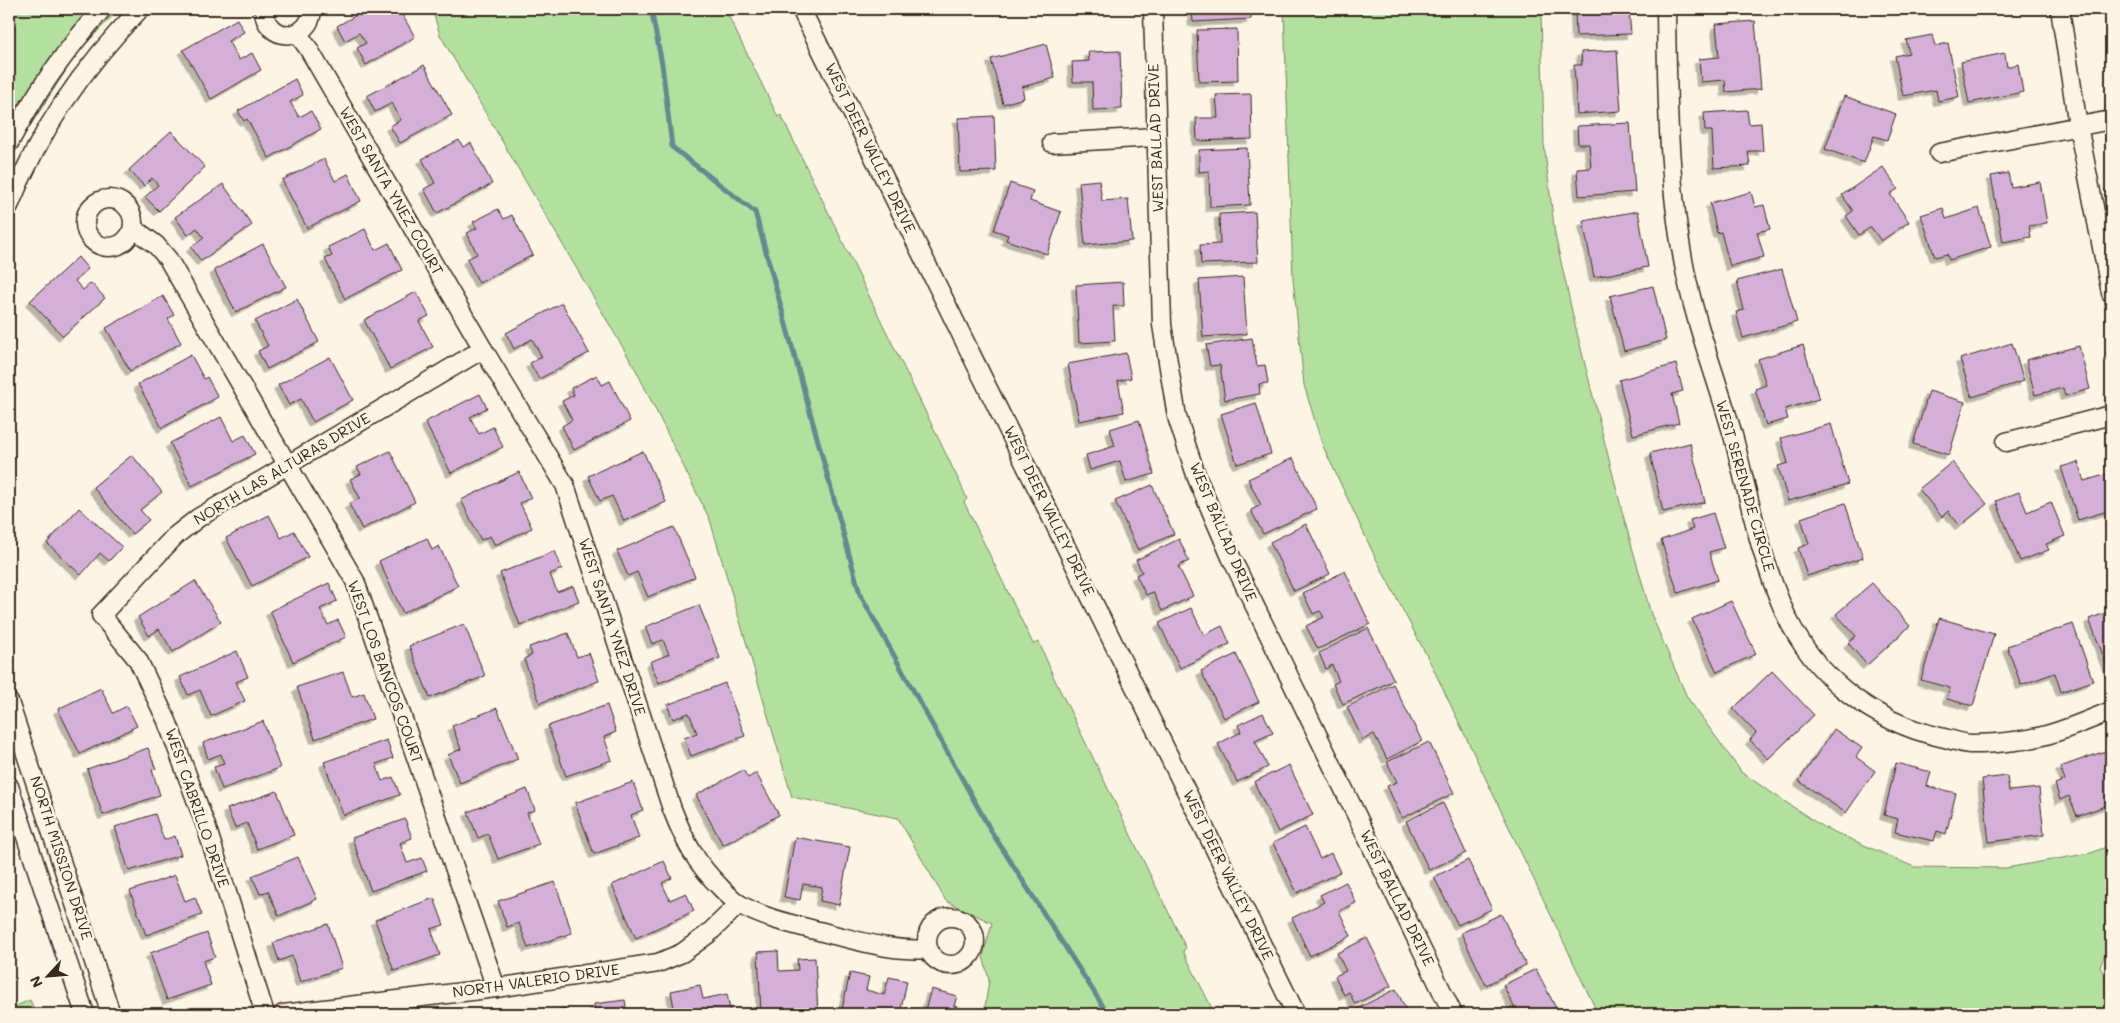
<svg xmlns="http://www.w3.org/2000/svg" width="2120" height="1023" viewBox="0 0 2120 1023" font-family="Mali,sans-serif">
	<defs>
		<filter id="shadow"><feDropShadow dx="-4.5" dy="4.5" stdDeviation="0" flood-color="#0004"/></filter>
	</defs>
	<rect width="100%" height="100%" fill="#fcf5e5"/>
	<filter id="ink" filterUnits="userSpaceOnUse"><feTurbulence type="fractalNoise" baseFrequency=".02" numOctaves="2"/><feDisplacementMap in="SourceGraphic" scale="10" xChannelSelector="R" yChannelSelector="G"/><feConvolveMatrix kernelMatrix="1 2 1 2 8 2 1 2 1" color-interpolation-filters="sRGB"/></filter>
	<g filter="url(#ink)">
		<g fill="#b3e09f" stroke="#77855e">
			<polygon points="9,9 119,9 77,53 9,159"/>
			<polygon points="432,9 725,9 778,117 781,115 961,485 967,499 964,502 1033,644 1039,642 1054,678 1186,948 1183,951 1215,1014 984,1014 989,980 983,956 992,923 946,901 898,818 792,797 710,520 636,370 440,35"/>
			<polygon points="1284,9 1541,9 1544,144 1555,235 1576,329 1623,515 1651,614 1687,697 1742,773 1823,827 1914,867 2006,868 2091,853 2111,845 2111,938 2100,967 2111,987 2111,1014 1598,1014 1432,666 1374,555 1322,444 1304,385 1293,279"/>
			<polygon points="30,1000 36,1014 9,1014 9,1009"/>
		</g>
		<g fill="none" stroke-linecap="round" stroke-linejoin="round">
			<polyline stroke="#638b8f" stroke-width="5" points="651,9 662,64 672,147 755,212 860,594 991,831 1108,1014"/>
		</g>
		<g fill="#d4afd8" stroke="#3b2a1e" filter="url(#shadow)">
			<polygon points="367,9 399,9 415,37 366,65 357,48 366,43 359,33 345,41 337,26"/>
			<polygon points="1192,9 1251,9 1251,19 1193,22"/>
			<polygon points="1575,9 1629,10 1631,34 1576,36"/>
			<polygon points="237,19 244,32 228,41 239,60 252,53 261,70 211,99 183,50"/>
			<polygon points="1755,21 1761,89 1726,92 1725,80 1701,82 1699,59 1719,57 1716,24"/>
			<polygon points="1237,29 1238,81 1199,82 1197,30"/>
			<polygon points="1932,35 1935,46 1948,43 1959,97 1938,101 1936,90 1903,96 1895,56 1909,53 1906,40"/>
			<polygon points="1046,44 1055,78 1022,87 1024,98 1003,104 991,59"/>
			<polygon points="1617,50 1621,111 1577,114 1574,65 1582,65 1581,52"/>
			<polygon points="1120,51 1122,109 1093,110 1092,82 1073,82 1072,62 1089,61 1088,52"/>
			<polygon points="2005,53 2007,67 2018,64 2023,92 1969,103 1961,62"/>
			<polygon points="424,65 452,115 400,143 390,126 401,120 392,103 375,112 367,96"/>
			<polygon points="295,79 303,95 290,102 299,117 311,111 321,129 269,158 247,119 244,121 238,111"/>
			<polygon points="1251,94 1252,139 1197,141 1196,118 1218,118 1216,95"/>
			<polygon points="1844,96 1896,114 1887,140 1874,136 1864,163 1825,149"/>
			<polygon points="1747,110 1749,124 1761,123 1763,151 1748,151 1750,166 1714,168 1712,131 1705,131 1704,113"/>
			<polygon points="994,116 996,171 960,172 958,118"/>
			<polygon points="1630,123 1635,192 1579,196 1577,169 1591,168 1589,144 1578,144 1577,126"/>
			<polygon points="171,131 205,167 159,211 145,197 158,185 152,178 144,186 129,170"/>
			<polygon points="459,140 463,147 471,143 492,184 437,213 424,189 435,183 422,159"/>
			<polygon points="1247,148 1250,205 1210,207 1209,171 1199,172 1199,150"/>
			<polygon points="324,159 335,181 348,174 361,201 307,228 282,180"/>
			<polygon points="1883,167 1898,189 1890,194 1909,222 1881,241 1871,227 1859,235 1846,216 1853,211 1842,195"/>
			<polygon points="2008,173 2011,187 2040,182 2047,223 2029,226 2031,237 2003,242 1991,176"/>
			<polygon points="1099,180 1102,201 1128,199 1132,241 1085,245 1079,182"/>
			<polygon points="1010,183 1033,191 1030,201 1061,212 1047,254 1006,240 1008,235 994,230"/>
			<polygon points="223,184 252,225 201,261 191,247 204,238 197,228 188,235 175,217"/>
			<polygon points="1751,192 1755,207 1764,205 1770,229 1757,232 1764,257 1730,266 1721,232 1717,233 1710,203"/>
			<polygon points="1943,208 1946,219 1979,208 1991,247 1949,260 1947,254 1935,257 1921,215"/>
			<polygon points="498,209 504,219 512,215 533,255 479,283 467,259 477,254 467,233 477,228 473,222"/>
			<polygon points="1638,211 1648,267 1594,277 1583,221"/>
			<polygon points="1255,212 1258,262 1201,264 1200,245 1220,244 1219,214"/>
			<polygon points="365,229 375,250 389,243 402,270 345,299 325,259 332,256 328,247"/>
			<polygon points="263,244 286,287 236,312 214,270"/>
			<polygon points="78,257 88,269 75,281 83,290 91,283 105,298 63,336 30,301"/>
			<polygon points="1782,269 1797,322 1743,338 1736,312 1744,310 1737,281"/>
			<polygon points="1243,277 1247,334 1203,337 1199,280"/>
			<polygon points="1123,282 1124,306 1113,306 1115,341 1079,343 1076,285"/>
			<polygon points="1653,286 1666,340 1624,351 1610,296"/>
			<polygon points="416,292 429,316 419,321 433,347 390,369 364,320"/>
			<polygon points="163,296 174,315 168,319 181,343 130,371 106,328"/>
			<polygon points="297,299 319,342 267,369 258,351 268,346 255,321"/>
			<polygon points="562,303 589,353 539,379 530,363 542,357 532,339 514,349 506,333"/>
			<polygon points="1252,338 1257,366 1265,365 1268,383 1259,384 1260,394 1225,400 1220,365 1210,366 1206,345"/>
			<polygon points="2012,343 2024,381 1972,397 1960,359"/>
			<polygon points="1803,345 1819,399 1785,409 1788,419 1766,425 1755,389 1766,385 1758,359"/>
			<polygon points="2079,346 2090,389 2065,396 2063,388 2035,395 2026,360"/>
			<polygon points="1126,353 1131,378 1118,381 1124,412 1079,421 1068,364"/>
			<polygon points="191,355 204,379 207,377 218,397 162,428 138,384"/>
			<polygon points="330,357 353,400 313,422 301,399 289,405 278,385"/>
			<polygon points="1676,364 1683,391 1672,394 1679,423 1633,435 1619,380"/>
			<polygon points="597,375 602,385 610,381 630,421 574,450 562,426 572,420 562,401 574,395 571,388"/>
			<polygon points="1929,391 1965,402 1949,455 1913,444"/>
			<polygon points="480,394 487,408 470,417 479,434 493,427 503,447 451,473 425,422"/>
			<polygon points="1256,403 1271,454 1237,464 1221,414"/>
			<polygon points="221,417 233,441 245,435 255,454 192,486 170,443"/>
			<polygon points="1139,420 1154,474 1126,482 1120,461 1090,470 1086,455 1115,446 1110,429"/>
			<polygon points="1831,424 1848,484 1788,501 1778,466 1788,463 1781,438"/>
			<polygon points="1690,443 1705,502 1663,512 1650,453"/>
			<polygon points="390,451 415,502 362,529 349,504 360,498 350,479 361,474 357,467"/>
			<polygon points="643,451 666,502 624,521 612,496 600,501 588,476"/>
			<polygon points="132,455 162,492 140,510 149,520 132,534 93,487"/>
			<polygon points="1293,458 1317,509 1263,534 1251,510 1261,505 1248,479"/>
			<polygon points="1952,462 1987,504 1960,526 1948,511 1942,517 1919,489"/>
			<polygon points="2078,462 2084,481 2111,473 2111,510 2078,520 2061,467"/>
			<polygon points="519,472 531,498 520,503 532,528 495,545 490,536 481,540 461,500"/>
			<polygon points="1152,485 1174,534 1138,550 1115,501"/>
			<polygon points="2019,492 2027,512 2051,502 2065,536 2046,544 2049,550 2020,561 1996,501"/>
			<polygon points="1845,503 1863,558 1807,576 1798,548 1809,544 1801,518"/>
			<polygon points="79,508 122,547 109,561 100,553 81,575 47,543"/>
			<polygon points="1713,513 1724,548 1709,552 1718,580 1678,593 1661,540 1693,529 1690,520"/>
			<polygon points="269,515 281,538 294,531 308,557 252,586 226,538"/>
			<polygon points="1306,524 1330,574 1294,591 1270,542"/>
			<polygon points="674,527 695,577 648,597 637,572 628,576 617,551"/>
			<polygon points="427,538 432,550 439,546 458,586 403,613 379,561"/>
			<polygon points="1179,539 1189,561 1178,566 1193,596 1162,611 1153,592 1146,595 1136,575 1142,572 1136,560"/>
			<polygon points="555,551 562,569 550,574 557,592 573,586 579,601 520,625 500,573"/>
			<polygon points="1345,571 1370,624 1318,649 1306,626 1324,617 1320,611 1313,614 1303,593"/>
			<polygon points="195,581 221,622 173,652 159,629 149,636 138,617"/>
			<polygon points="329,583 337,601 320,609 328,625 338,620 346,637 293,662 270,611"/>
			<polygon points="1872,583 1910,626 1867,665 1848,643 1856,636 1836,614"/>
			<polygon points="1731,601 1756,654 1717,672 1692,619"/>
			<polygon points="699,605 720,658 659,683 650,662 669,654 663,640 652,644 645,627"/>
			<polygon points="1191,608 1204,635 1222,626 1230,644 1180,668 1159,623"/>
			<polygon points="2111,611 2111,676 2089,619"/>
			<polygon points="1939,618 1994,634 1973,706 1947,699 1950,688 1921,680"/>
			<polygon points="464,624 485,676 430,698 409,646"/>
			<polygon points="2073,624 2093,681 2061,692 2055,673 2021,685 2007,646"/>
			<polygon points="1368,628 1394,680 1343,704 1333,684 1339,681 1332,665 1326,669 1319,653"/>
			<polygon points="568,633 577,657 589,653 599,681 540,703 524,659 532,655 529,647"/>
			<polygon points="237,651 248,677 236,682 245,701 211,716 200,690 188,695 180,677"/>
			<polygon points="1236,654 1259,702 1224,718 1201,671"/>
			<polygon points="1772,671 1814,715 1768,759 1750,740 1756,733 1733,709"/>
			<polygon points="343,672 352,697 364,693 373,719 315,739 297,687"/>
			<polygon points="725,683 745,736 691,756 684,738 697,733 689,713 673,719 667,705"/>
			<polygon points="1393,684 1422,741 1387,759 1374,734 1363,740 1347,707"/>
			<polygon points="101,688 113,713 127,706 137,726 80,754 58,709"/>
			<polygon points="607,705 616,732 604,737 612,760 566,776 548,726"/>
			<polygon points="497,708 518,759 460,783 448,755 461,749 452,726"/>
			<polygon points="1263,713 1273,733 1255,741 1268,767 1237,782 1218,744 1241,732 1238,725"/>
			<polygon points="263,721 280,768 222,789 214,767 224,764 221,754 208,759 203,743"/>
			<polygon points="1834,729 1862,748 1856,757 1875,771 1846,813 1799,781"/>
			<polygon points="387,740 393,758 376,764 382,781 393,777 400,795 343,815 324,762"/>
			<polygon points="1429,742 1454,793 1402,818 1387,786 1397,782 1387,762"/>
			<polygon points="148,748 156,769 152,770 160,795 103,815 87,769"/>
			<polygon points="2111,749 2111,804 2077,816 2069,796 2060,800 2055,784 2065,780 2060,767"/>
			<polygon points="1896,763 1931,772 1927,786 1956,793 1946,834 1937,831 1934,841 1895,832 1898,819 1884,815"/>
			<polygon points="1289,765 1313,815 1278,832 1254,782"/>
			<polygon points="743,770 748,778 756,773 779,815 723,845 696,795"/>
			<polygon points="2007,776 2009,791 2039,788 2044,835 1989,842 1982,779"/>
			<polygon points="633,782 643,810 631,815 639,838 594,854 575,803"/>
			<polygon points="527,789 535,810 527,813 539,844 498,859 488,834 478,838 468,812"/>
			<polygon points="277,791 294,835 257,849 247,823 235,828 227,809"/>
			<polygon points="1443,803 1466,853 1429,870 1406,821"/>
			<polygon points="155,814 164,840 175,836 181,855 129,871 115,827"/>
			<polygon points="405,819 412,838 400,843 407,863 422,858 427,871 371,891 352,838"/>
			<polygon points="1305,827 1320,859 1331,853 1340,872 1297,893 1273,843"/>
			<polygon points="795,837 850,847 839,905 820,901 822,887 803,884 800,900 784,897"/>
			<polygon points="298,857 317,899 279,916 268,891 260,894 252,876"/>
			<polygon points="1468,860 1492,909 1458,925 1434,877"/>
			<polygon points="664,861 672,878 662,883 670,900 686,893 694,911 636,938 612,885"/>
			<polygon points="175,875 185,901 195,897 202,915 146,935 130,891"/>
			<polygon points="555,882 572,933 528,948 519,923 507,927 498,901"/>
			<polygon points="1346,882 1356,903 1339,911 1351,936 1310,956 1292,918 1324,902 1320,895"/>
			<polygon points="434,898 444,925 431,929 440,955 394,971 375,920"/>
			<polygon points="1501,914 1526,965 1486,985 1461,933"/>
			<polygon points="328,924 342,968 300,982 292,956 279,961 273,943"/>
			<polygon points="207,933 215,957 203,961 211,985 167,1000 150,953"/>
			<polygon points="1367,938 1391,986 1355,1004 1349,992 1344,995 1335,976 1346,971 1337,953"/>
			<polygon points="778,951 779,971 798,970 797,959 815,958 818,1014 761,1014 758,952"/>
			<polygon points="1536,969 1559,1014 1515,1014 1517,1013 1503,985"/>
			<polygon points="850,973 869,977 866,990 884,995 889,977 907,981 900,1014 841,1014"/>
			<polygon points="700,985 703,999 727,994 731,1014 675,1014 671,991"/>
			<polygon points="931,989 957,996 954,1006 980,1014 924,1014"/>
			<polygon points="1396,989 1407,1012 1402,1014 1356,1014 1354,1010"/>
			<polygon points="625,1000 627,1014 595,1014 594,1004"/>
			<polygon points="567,1008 568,1014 540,1014 539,1013"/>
		</g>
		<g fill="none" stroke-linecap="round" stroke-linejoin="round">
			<g stroke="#3b2a1e" stroke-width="21">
				<g id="minor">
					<path d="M264 9C264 43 311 43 312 9"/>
					<polyline points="801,9 1296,1014"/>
					<polyline points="1153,9 1162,325 1177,417 1197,478 1231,557 1453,1014"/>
					<path d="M1666 9C1667 94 1668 181 1684 265 1695 325 1718 381 1734 439 1749 498 1760 557 1785 613 1814 677 1872 721 1940 737 1950 739 1960 743 1970 744 1985 744 2001 743 2015 741 2048 738 2081 723 2111 711"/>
					<polyline points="2060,9 2078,126 2111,293"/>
					<path d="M297 33 308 48 483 349 565 485 672 809C686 844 695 862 722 889 727 894 733 900 739 904 766 920 801 926 830 934 863 942 895 952 928 949"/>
					<path d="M9 143C34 94 66 50 102 9"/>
					<polyline points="1052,143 1155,137"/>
					<polyline points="1939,153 2111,120"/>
					<circle cx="109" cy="223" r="24"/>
					<path d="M9 206C39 131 84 66 140 9"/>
					<polyline points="133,228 156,245 168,259 355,581 496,988"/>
					<polyline points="2006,442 2111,415"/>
					<polyline points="9,702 111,1014"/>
					<polyline points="9,786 85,1014"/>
					<circle cx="951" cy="941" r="24"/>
					<polyline points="265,1014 207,829 167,721 138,660 101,615 175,536 198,518 483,349"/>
					<polyline points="283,1014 496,988 658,963 682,953 708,934 739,904"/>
				</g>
			</g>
			<use href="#minor" stroke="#fcf5e5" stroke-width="18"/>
		</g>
	</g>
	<g text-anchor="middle" stroke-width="5" stroke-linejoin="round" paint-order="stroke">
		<g font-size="15" fill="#3b2a1e" stroke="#fcf5e5">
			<text transform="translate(1156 138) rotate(-92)" y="5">WEST BALLAD DRIVE</text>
			<text transform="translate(870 148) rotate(64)" y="5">WEST DEER VALLEY DRIVE</text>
			<text transform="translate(391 191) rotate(60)" y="5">WEST SANTA YNEZ COURT</text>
			<text transform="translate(282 469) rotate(-31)" y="5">NORTH LAS ALTURAS DRIVE</text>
			<text transform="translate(1745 486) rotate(74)" y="5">WEST SERENADE CIRCLE</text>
			<text transform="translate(1049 511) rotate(64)" y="5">WEST DEER VALLEY DRIVE</text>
			<text transform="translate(1223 532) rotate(67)" y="5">WEST BALLAD DRIVE</text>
			<text transform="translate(612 627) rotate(72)" y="5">WEST SANTA YNEZ DRIVE</text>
			<text transform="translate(385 672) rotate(70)" y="5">WEST LOS BANCOS COURT</text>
			<text transform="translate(197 808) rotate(71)" y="5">WEST CABRILLO DRIVE</text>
			<text transform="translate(61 858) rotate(72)" y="5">NORTH MISSION DRIVE</text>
			<text transform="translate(1228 875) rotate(64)" y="5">WEST DEER VALLEY DRIVE</text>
			<text transform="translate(1397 898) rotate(64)" y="5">WEST BALLAD DRIVE</text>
			<text transform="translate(536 981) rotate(-8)" y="5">NORTH VALERIO DRIVE</text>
		</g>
	</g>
	<rect width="2120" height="1023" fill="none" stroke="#fcf5e5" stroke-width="30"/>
	<rect x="15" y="15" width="2090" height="993" fill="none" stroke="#3b2a1e" stroke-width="2" filter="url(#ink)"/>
	<g transform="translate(48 976) rotate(244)" stroke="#fcf5e5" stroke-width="4" paint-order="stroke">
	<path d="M0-4L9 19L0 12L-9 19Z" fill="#3b2a1e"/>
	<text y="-8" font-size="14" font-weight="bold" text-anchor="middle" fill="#3b2a1e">N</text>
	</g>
</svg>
